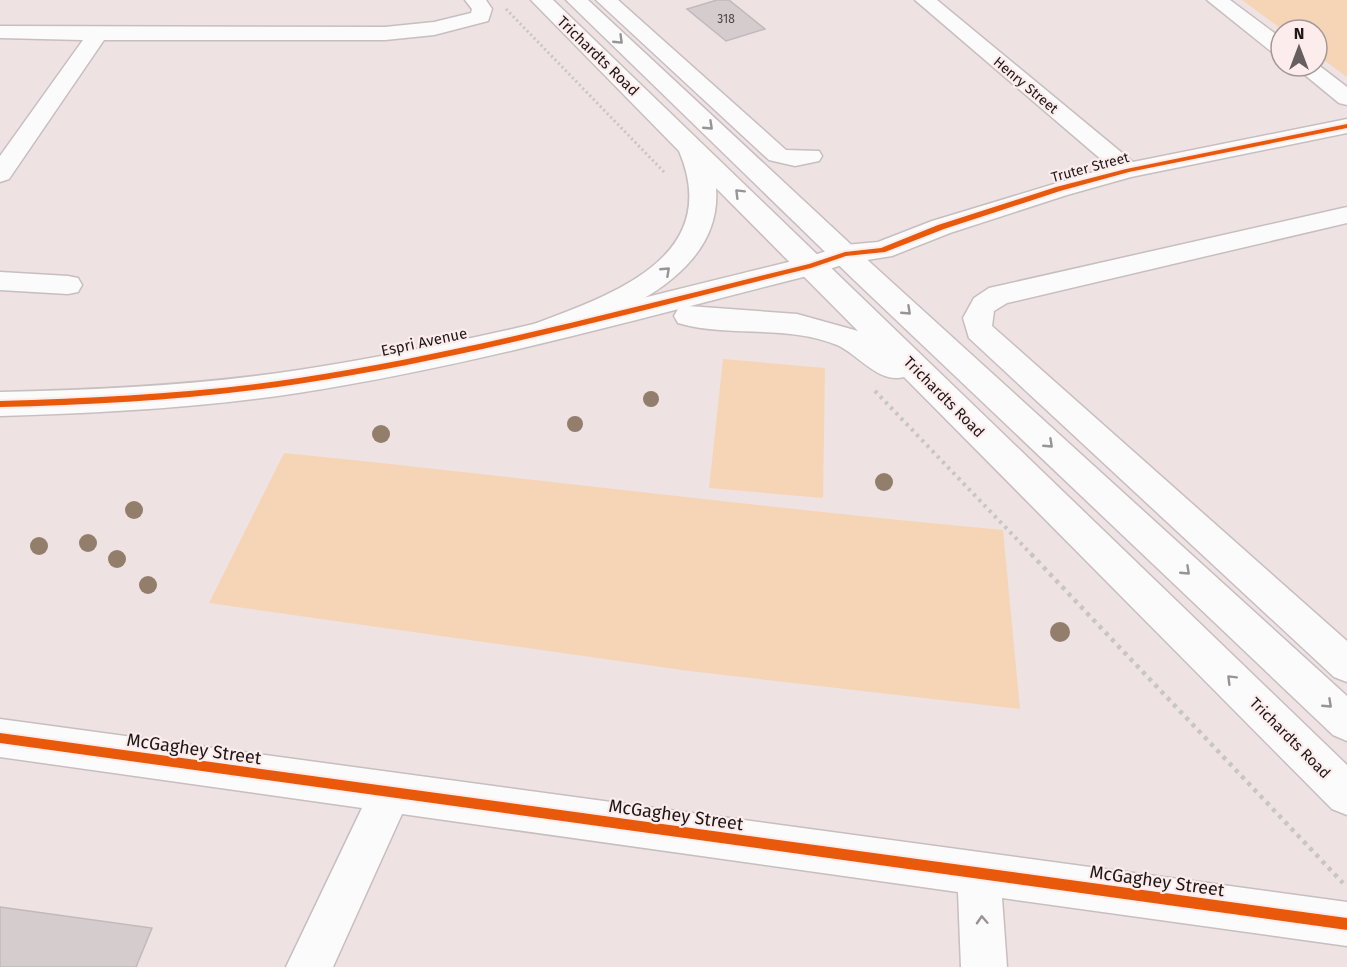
<svg xmlns="http://www.w3.org/2000/svg" width="1347" height="967" viewBox="0 0 1347 967" font-family="'Fira Sans',sans-serif">
	<rect width="100%" height="100%" fill="#eee2e2"/>
	<g fill="#f6d5b7">
		<polygon points="1242,0 1347,0 1347,77 1317,55 1317,30 1283,30"/>
		<polygon points="723,359 825,368 823,498 709,488"/>
		<path d="M284 453C524 477 763 508 1003 530L1020 709 689 671 209 603Z"/>
	</g>
	<g fill="#d5ccce" stroke="#c1b9ba" stroke-width="1.5">
		<polygon points="717,0 729,0 765,29 726,41 687,9"/>
		<polygon points="0,907 152,928 136,967 0,967"/>
	</g>
	<g fill="none" stroke-linecap="round" stroke-linejoin="round">
		<g stroke="#c7bebf" stroke-width="3">
			<g id="minor">
				<polygon points="465,0 486,0 492,9 488,21 434,35 385,40 104,40 9,179 0,182 0,156 83,40 0,38 0,26 385,27 434,22 471,13 472,9"/>
				<polygon points="596,0 618,0 786,150 819,151 822,156 819,161 795,166 769,160"/>
				<path d="M915 0H937L1133 162 1347 119V133L1131 177 1067 195 950 233 892 256 848 263 811 275C641 318 472 366 298 393 200 408 100 413 0 416V392C100 390 200 385 299 370 470 344 637 299 805 258L845 245 878 242 932 221 1110 167Z"/>
				<polygon points="1207,0 1230,0 1281,38 1281,54 1273,53"/>
				<polygon points="1317,64 1347,87 1347,105 1339,103 1294,66"/>
				<polygon points="1347,207 1347,223 1007,303 994,311 992,326 1347,641 1347,682 1334,677 969,338 963,318 974,298 989,288"/>
				<polygon points="0,272 68,276 78,278 82,285 78,292 68,294 0,290"/>
				<polygon points="0,719 1347,902 1347,946 1002,898 1007,967 961,967 958,892 402,814 333,967 286,967 362,808 0,757"/>
			</g>
		</g>
		<g stroke="#c7bebf" stroke-width="3">
			<g id="major">
				<path d="M531 0H553L1347 765V815L1332 809 904 377C879 384 859 355 837 345 785 324 729 338 678 323L674 316 678 309 688 306 797 314 858 331 716 188C722 264 641 305 581 328 564 334 546 346 529 340L524 333 529 326C608 296 725 259 679 151Z"/>
				<polygon points="566,0 588,0 873,265 1347,696 1347,741 1333,735 853,279"/>
			</g>
		</g>
		<polyline stroke="#c8c5c5" stroke-width="3" stroke-dasharray="2 3" stroke-linecap="butt" points="506,9 666,174"/>
		<polyline stroke="#c8c5c5" stroke-width="4" stroke-dasharray="3 4.5" stroke-linecap="butt" points="875,391 1032,555"/>
		<polyline stroke="#c8c5c5" stroke-width="4.5" stroke-dasharray="4 5" stroke-linecap="butt" points="1031,554 1343,883"/>
		<use href="#minor" fill="#fcfbfb" fill-rule="evenodd"/>
		<use href="#major" fill="#fcfbfb" fill-rule="evenodd"/>
		<g stroke="#fdecec" stroke-width="4">
			<g id="cycleway">
				<path d="M1347 124V128L1129 172 1060 191 944 229 885 252 846 256 811 268C641 310 471 358 298 384 199 399 100 405 0 407V401C100 398 200 393 299 378 471 352 640 305 809 264L845 252 881 248 938 225 1056 187 1126 169Z"/>
				<polygon points="0,733 1347,918 1347,930 0,743"/>
			</g>
		</g>
		<use href="#cycleway" fill="#e8590c" fill-rule="evenodd"/>
	</g>
	<g fill="#927e6b">
		<circle cx="651" cy="399" r="8"/>
		<circle cx="575" cy="424" r="8"/>
		<circle cx="381" cy="434" r="9"/>
		<circle cx="884" cy="482" r="9"/>
		<circle cx="134" cy="510" r="9"/>
		<circle cx="88" cy="543" r="9"/>
		<circle cx="39" cy="546" r="9"/>
		<circle cx="117" cy="559" r="9"/>
		<circle cx="148" cy="585" r="9"/>
		<circle cx="1060" cy="632" r="10"/>
	</g>
	<defs><path id="oneway-chevron" d="M-2-3.5L2.5 0L-2 3.5" fill="none" stroke-width="1.6" stroke-linecap="round" stroke-linejoin="round" transform="scale(1.5)"/></defs>
	<g stroke="#989495">
		<use href="#oneway-chevron" transform="translate(619 40) rotate(44)"/>
		<use href="#oneway-chevron" transform="translate(709 126) rotate(43)"/>
		<use href="#oneway-chevron" transform="translate(739 193) rotate(-135)"/>
		<use href="#oneway-chevron" transform="translate(666 271) rotate(-43)"/>
		<use href="#oneway-chevron" transform="translate(907 311) rotate(43)"/>
		<use href="#oneway-chevron" transform="translate(1049 444) rotate(43)"/>
		<use href="#oneway-chevron" transform="translate(1186 571) rotate(43)"/>
		<use href="#oneway-chevron" transform="translate(1231 679) rotate(-135)"/>
		<use href="#oneway-chevron" transform="translate(1328 704) rotate(43)"/>
		<use href="#oneway-chevron" transform="translate(982 920) rotate(-93)"/>
	</g>
	<g text-anchor="middle" stroke-width="4.5" stroke-linejoin="round" paint-order="stroke">
		<g font-size="12" fill="#4c4446">
			<text x="726" y="23">318</text>
		</g>
		<g font-size="14" fill="#1e1718" stroke="#fdecec">
			<text transform="translate(1026 85) rotate(40)" y="5">Henry Street</text>
			<text transform="translate(1090 167) rotate(-15)" y="5">Truter Street</text>
		</g>
		<g font-size="15" fill="#1e1718" stroke="#fdecec">
			<text transform="translate(598 56) rotate(44)" y="5">Trichardts Road</text>
			<text transform="translate(424 342) rotate(-12)" y="5">Espri Avenue</text>
			<text transform="translate(944 397) rotate(45)" y="5">Trichardts Road</text>
			<text transform="translate(1290 738) rotate(45)" y="5">Trichardts Road</text>
		</g>
		<g font-size="18" fill="#1e1718" stroke="#fdecec">
			<text transform="translate(194 749) rotate(8)" y="6">McGaghey Street</text>
			<text transform="translate(676 815) rotate(8)" y="6">McGaghey Street</text>
			<text transform="translate(1157 881) rotate(8)" y="6">McGaghey Street</text>
		</g>
	</g>
	<g transform="translate(1299 48)"><circle r="28" fill="#fdecec" stroke="#a49797" stroke-width="1.5"/>
	<path d="M0-4.5L10 22L0 15L-10 22Z" fill="#675e5f"/>
	<text y="-9" font-size="16" font-weight="bold" text-anchor="middle" fill="#1e1718">N</text>
	</g>
</svg>
